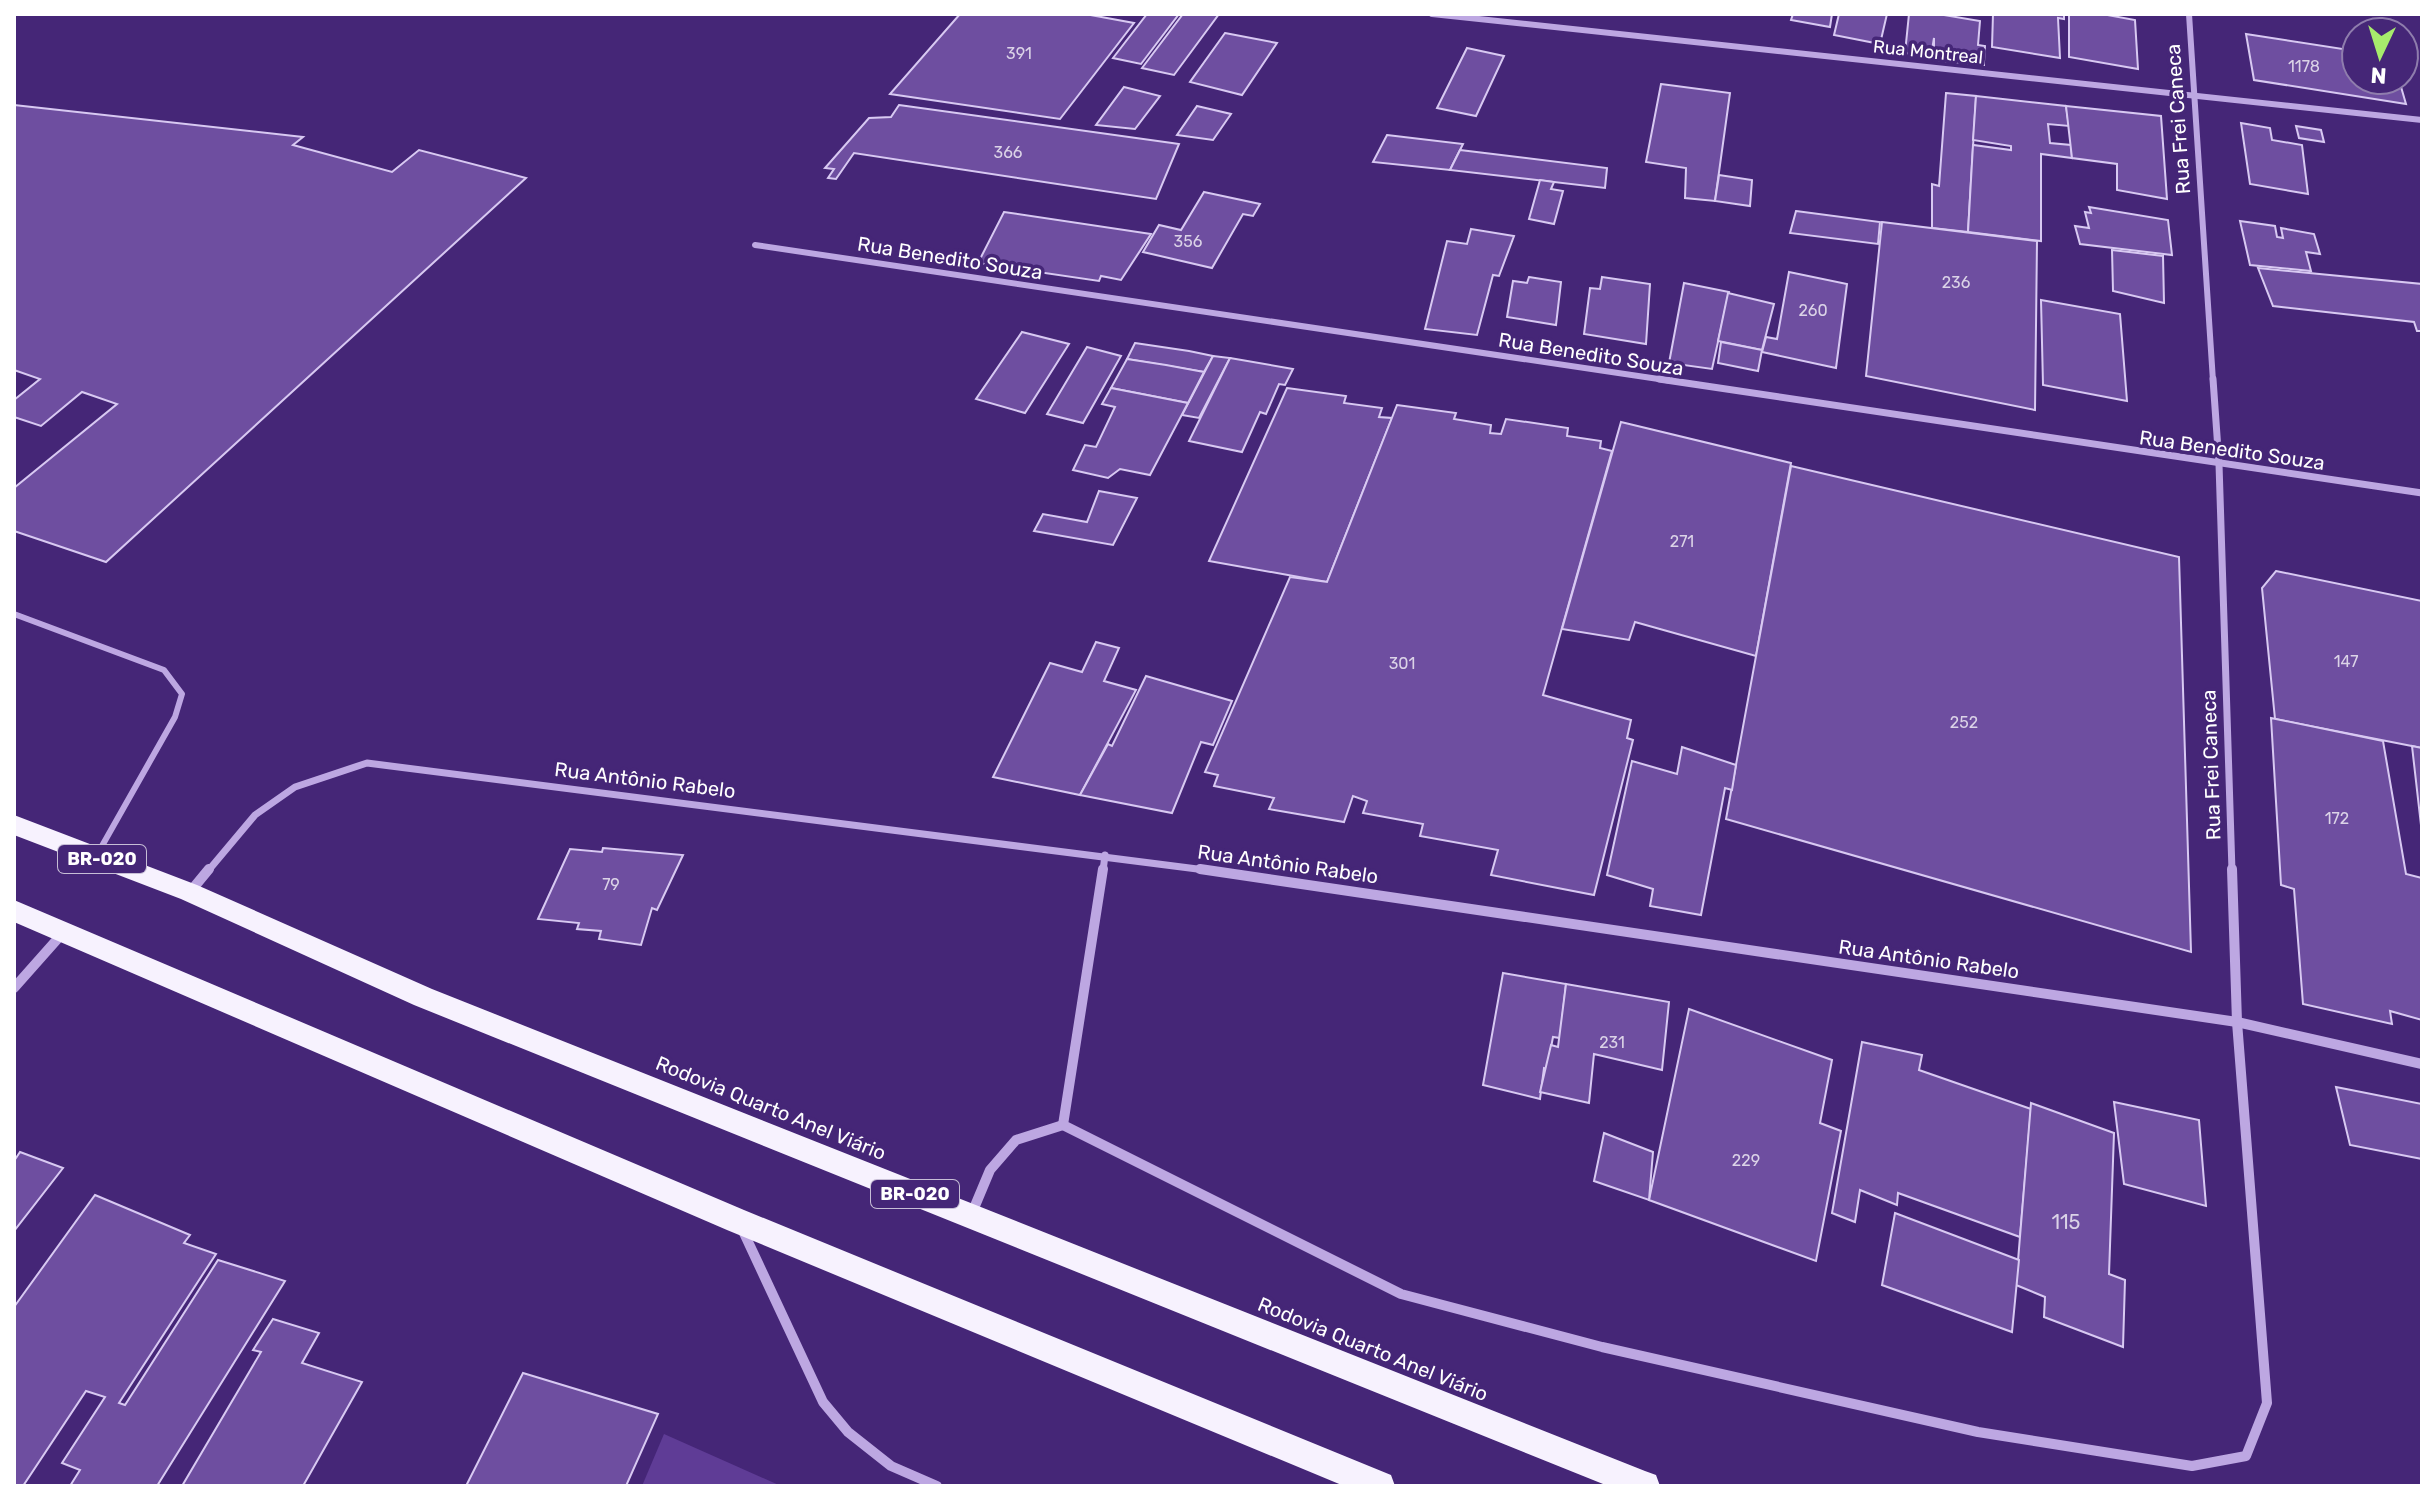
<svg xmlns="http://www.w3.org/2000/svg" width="2436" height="1500" viewBox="0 0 2436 1500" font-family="Rubik,sans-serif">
	<rect width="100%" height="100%" fill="#452677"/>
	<polygon fill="#5f3c96" points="664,1434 781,1486 642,1486"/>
	<g fill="#6e4ea0" stroke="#d8c9f2" stroke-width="2">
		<polygon points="960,14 1085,14 1134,23 1060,119 890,94"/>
		<polygon points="1147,14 1179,14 1141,64 1113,58"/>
		<polygon points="1183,14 1219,14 1174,75 1142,68"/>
		<polygon points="1793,14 1832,14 1830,27 1791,20"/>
		<polygon points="1839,14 1887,14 1880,44 1834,35"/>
		<polygon points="1909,14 1938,14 1980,21 1978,45 1985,46 1984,62 1934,56 1934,38 1931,56 1905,53"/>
		<polygon points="1993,14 2064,14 2064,19 2058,18 2060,58 1992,47"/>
		<polygon points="2069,14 2102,14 2135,20 2138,69 2069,57"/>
		<polygon points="1225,33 1277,43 1242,95 1190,82"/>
		<polygon points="2246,34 2356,51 2356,80 2399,80 2406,104 2254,80"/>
		<polygon points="1467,48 1504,56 1476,116 1437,108"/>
		<polygon points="1934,56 1984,62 1984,65 1934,60"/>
		<polygon points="1661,84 1730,93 1715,201 1685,198 1686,168 1646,162"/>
		<polygon points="1124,87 1160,96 1135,129 1096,125"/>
		<polygon points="1946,93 1976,96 1968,232 1932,228 1932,184 1939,186"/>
		<polygon points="1976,96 2066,106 2069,126 2048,124 2050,143 2071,145 2072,158 2041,154 2041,241 1968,232 1973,145 2011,150 2011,146 1973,140"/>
		<polygon points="14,105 303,137 293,145 392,172 419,150 526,178 106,562 14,531 14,488 117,404 82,392 41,426 14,417 14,400 40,379 14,370"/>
		<polygon points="899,105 1172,143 1179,144 1156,199 854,153 836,179 828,178 834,169 825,168 869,118 891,117"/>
		<polygon points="1197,106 1231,114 1213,140 1177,135"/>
		<polygon points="2066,106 2161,116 2167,199 2117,190 2117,164 2072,158"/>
		<polygon points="2241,123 2270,128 2272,140 2302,145 2308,194 2250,184"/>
		<polygon points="2296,126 2321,130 2324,142 2299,138"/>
		<polygon points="1387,135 1463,144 1450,170 1373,162"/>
		<polygon points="1460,150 1607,168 1605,188 1450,170"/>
		<polygon points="1719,175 1752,180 1750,206 1715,201"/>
		<polygon points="1540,180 1554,182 1551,189 1563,191 1554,224 1529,219"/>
		<polygon points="1204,192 1260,204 1253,216 1243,214 1212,268 1143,252 1159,225 1181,230"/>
		<polygon points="2089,207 2168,220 2172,255 2080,244 2075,226 2089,228 2085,212 2091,213"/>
		<polygon points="1796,211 1880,222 1878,244 1790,233"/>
		<polygon points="1004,212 1151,234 1121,280 1101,276 1099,281 978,263"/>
		<polygon points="2240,221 2275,226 2277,237 2283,238 2281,228 2314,234 2320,254 2306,252 2311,271 2250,265"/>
		<polygon points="1882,222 2037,241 2035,410 1866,376"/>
		<polygon points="1471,229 1514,236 1499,276 1493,275 1477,335 1425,329 1447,241 1467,244"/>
		<polygon points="2112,250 2163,256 2164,303 2113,291"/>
		<polygon points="2258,268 2422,284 2422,331 2417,331 2414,322 2273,306"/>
		<polygon points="1789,272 1847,284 1836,368 1762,352 1766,337 1777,339"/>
		<polygon points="1529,277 1561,282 1556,325 1507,317 1513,281 1527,283"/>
		<polygon points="1602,277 1650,284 1646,344 1584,334 1590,288 1600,289"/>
		<polygon points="1684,283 1729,292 1712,369 1669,363"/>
		<polygon points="1728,293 1774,304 1762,350 1718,341"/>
		<polygon points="2041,300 2120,314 2127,401 2043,385"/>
		<polygon points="1022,332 1069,344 1025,413 976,399"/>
		<polygon points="1721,342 1762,350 1758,371 1718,363"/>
		<polygon points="1135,343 1189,351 1213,356 1204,372 1127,359"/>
		<polygon points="1087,347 1121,356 1083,423 1047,414"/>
		<polygon points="1213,356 1230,358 1199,418 1182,415"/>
		<polygon points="1230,358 1293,369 1285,385 1279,384 1266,414 1260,412 1242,452 1189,441"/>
		<polygon points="1127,359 1166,365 1204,372 1188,403 1111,388"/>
		<polygon points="1111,388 1188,403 1150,475 1120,469 1108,478 1073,470 1085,445 1096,447 1115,407 1102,404"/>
		<polygon points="1287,388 1346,396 1344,403 1382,408 1379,417 1392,418 1327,582 1209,561"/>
		<polygon points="1397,405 1456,413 1454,419 1491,425 1490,433 1501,434 1506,419 1568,428 1567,436 1601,441 1600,448 1612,451 1543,695 1631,720 1627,738 1633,740 1594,895 1491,875 1498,850 1420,836 1423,824 1363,813 1367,801 1353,796 1344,822 1269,809 1274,798 1214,786 1218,775 1205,772 1290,577 1327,582"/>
		<polygon points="1621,422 1791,463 1756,656 1635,622 1629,640 1562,629"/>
		<polygon points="1791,466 2179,557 2191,952 1726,819"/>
		<polygon points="1099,491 1137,498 1113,545 1034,531 1043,514 1087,522"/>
		<polygon points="2276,571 2422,601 2422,748 2275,719 2262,588"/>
		<polygon points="1096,642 1119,648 1104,681 1136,690 1080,795 993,777 1050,663 1082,672"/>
		<polygon points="1146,676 1232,701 1213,745 1201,742 1172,813 1080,795 1108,744 1112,746"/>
		<polygon points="2271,718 2383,741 2406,874 2422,878 2422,1020 2390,1011 2392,1024 2303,1004 2294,889 2281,885"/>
		<polygon points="2412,746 2422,748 2422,834"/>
		<polygon points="1682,747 1736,765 1732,790 1725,788 1701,915 1650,906 1653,889 1607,875 1632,761 1677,774"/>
		<polygon points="603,848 683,855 657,910 652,908 641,945 599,939 601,931 577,929 579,923 538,919 570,849 602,852"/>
		<polygon points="1503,973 1566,984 1560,1038 1553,1037 1547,1069 1544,1068 1540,1099 1483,1085"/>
		<polygon points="1566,984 1669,1002 1662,1070 1594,1054 1589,1103 1540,1092 1551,1045 1558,1047"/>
		<polygon points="1689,1009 1832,1060 1820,1123 1841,1131 1816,1261 1649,1200"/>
		<polygon points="1862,1042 1922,1055 1919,1070 2031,1109 2020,1237 1898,1193 1897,1205 1860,1190 1855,1222 1832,1213"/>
		<polygon points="2336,1087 2422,1104 2422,1159 2350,1145"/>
		<polygon points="2114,1102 2199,1120 2206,1206 2124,1184"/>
		<polygon points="2031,1103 2114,1133 2109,1274 2125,1280 2123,1347 2044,1317 2045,1297 2016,1285"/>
		<polygon points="1604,1133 1653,1152 1649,1200 1594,1181"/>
		<polygon points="20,1152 63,1168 14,1231 14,1161"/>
		<polygon points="95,1195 190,1235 184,1243 216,1254 119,1403 125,1405 218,1260 285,1281 157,1486 70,1486 80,1470 62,1463 105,1397 86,1391 23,1486 14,1486 14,1307"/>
		<polygon points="1895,1213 2019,1260 2012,1332 1882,1285"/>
		<polygon points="273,1319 319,1333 302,1363 362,1382 303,1486 182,1486 261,1352 253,1350"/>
		<polygon points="523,1373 658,1414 626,1486 466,1486"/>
	</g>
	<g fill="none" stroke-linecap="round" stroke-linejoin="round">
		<polyline stroke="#bda7e2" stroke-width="6" points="14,614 164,670 182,694 175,717 98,853"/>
		<g stroke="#bda7e2" stroke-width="6">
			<polyline points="1432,14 2422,120"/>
			<polyline points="2189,14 2213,381"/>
			<polyline points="755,245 1672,381"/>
		</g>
		<g stroke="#bda7e2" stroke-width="7">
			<polyline points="1659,379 2422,493"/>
			<polyline points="2213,379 2219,464 2232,871"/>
			<polyline points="208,871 255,815 295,787 367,763 1213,871"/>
			<polyline points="1103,871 1105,855"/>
		</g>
		<g stroke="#bda7e2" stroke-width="10">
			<polyline points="1103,869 1063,1125 1401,1294 1602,1347 1978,1432 2192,1466 2246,1456 2267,1403 2237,1022 2232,869"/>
			<polyline points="1200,869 2237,1022 2422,1064"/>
			<polyline points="190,892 209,869"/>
			<polyline points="14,988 61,935"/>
			<polyline points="972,1213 990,1170 1016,1140 1063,1125"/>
			<polyline points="743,1231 823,1402 848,1432 891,1466 937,1486"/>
		</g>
		<g fill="#f7f2fe" fill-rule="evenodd">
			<polygon points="14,815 197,885 432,989 1645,1471 1656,1475 1660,1486 1608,1486 414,1005 181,899 14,835"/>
			<polygon points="14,900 744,1210 1391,1475 1395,1486 1344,1486 727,1230 14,922"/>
		</g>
	</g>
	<g text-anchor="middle" stroke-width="7" stroke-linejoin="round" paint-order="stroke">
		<g font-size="16" fill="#dbd3e7">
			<text x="1019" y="59">391</text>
			<text x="2304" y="72">1178</text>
			<text x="1008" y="158">366</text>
			<text x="1188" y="247">356</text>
			<text x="1956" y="288">236</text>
			<text x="1813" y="316">260</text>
			<text x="1682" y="547">271</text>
			<text x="2346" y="667">147</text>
			<text x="1402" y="669">301</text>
			<text x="1964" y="728">252</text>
			<text x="2337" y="824">172</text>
			<text x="611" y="890">79</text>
			<text x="1612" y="1048">231</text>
			<text x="1746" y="1166">229</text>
		</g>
		<g font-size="18" fill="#fff" stroke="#452677">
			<text transform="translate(1928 52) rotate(6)" y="6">Rua Montreal</text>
		</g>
		<g fill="#452677" stroke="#c7bed6" stroke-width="2">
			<rect x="58" y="845" width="88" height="28" rx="6"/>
			<rect x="871" y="1180" width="88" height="28" rx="6"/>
		</g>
		<g font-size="18" font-weight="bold" fill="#fff">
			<text x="102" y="865">BR-020</text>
			<text x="915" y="1200">BR-020</text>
		</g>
		<g font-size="20" fill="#fff" stroke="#452677">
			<text transform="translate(2178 119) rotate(-94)" y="7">Rua Frei Caneca</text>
			<text transform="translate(950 258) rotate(9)" y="7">Rua Benedito Souza</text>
			<text transform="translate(1591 354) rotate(9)" y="7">Rua Benedito Souza</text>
			<text transform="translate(2232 450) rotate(8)" y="7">Rua Benedito Souza</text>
			<text transform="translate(2211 765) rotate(-92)" y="7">Rua Frei Caneca</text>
			<text transform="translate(645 780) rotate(7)" y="7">Rua Antônio Rabelo</text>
			<text transform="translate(1288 864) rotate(8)" y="7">Rua Antônio Rabelo</text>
			<text transform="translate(1929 959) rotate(8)" y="7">Rua Antônio Rabelo</text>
			<text transform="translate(771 1108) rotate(22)" y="7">Rodovia Quarto Anel Viário</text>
			<text transform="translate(1373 1349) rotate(22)" y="7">Rodovia Quarto Anel Viário</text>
		</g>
		<g font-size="20" fill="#dbd3e7">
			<text x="2066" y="1229">115</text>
		</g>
	</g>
	<rect width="2436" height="1500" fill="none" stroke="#ffffff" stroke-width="32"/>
	<g transform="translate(2380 56) rotate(184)"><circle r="38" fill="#452677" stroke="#8f7dad" stroke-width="2"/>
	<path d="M0-6L14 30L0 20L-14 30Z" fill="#a7eb6c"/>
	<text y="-12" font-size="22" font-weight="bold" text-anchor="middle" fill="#ffffff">N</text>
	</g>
</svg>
